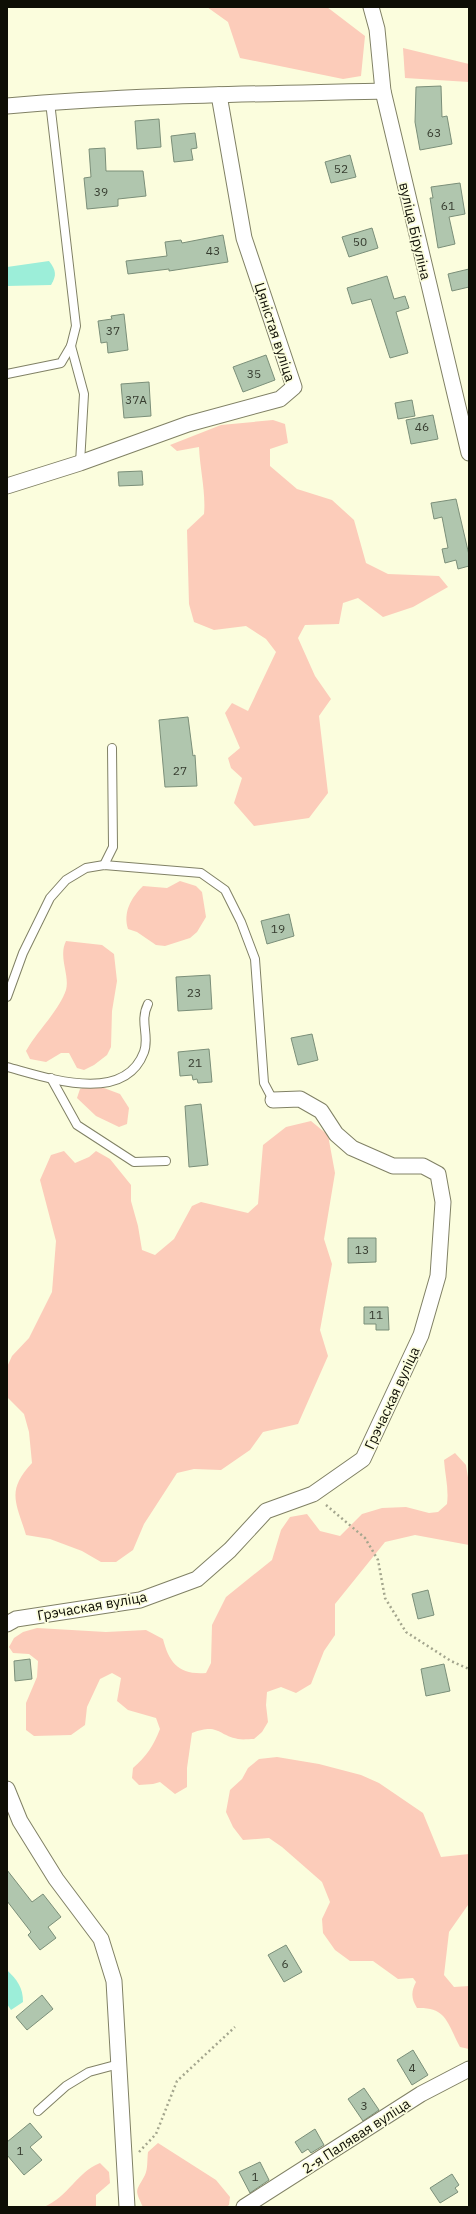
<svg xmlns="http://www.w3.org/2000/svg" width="476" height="2214" viewBox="0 0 476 2214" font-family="'IBM Plex Sans',sans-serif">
	<rect width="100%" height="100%" fill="#fbfddd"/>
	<g fill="#fcccba">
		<polygon points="207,7 327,7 365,36 361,76 343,79 240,58 228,22"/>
		<polygon points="403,48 469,64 469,82 405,78"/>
		<path d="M273 420 285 424 288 443 270 449V466L297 489 332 500 354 520 366 563 388 574 439 576 448 587 413 607 383 617 358 598 343 603 339 624 305 625 298 638 315 676 331 699 319 716 328 793 309 818 254 826 234 803 242 778 231 768 228 758 240 748 225 713 232 703 248 711 276 652 266 639 246 626 214 630 194 622 189 604 187 530 204 514C206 492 200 470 199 447L177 451 170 445 221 425Z"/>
		<path d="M180 881 196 886 202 892 206 917 197 932 190 938 165 946 156 945 137 932 128 929C123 912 131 898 143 886L167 888Z"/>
		<path d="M66 941 102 945 114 954 117 981 112 1011 111 1047 107 1055 94 1065 84 1070 77 1068 69 1053H61L46 1062 30 1059 26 1051C37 1031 59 1011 66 990 70 975 58 957 66 941Z"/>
		<polygon points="96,1085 120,1094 129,1108 127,1124 119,1127 96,1116 77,1098 80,1089 88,1086"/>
		<path d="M311 1121 328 1135 335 1173 324 1239 332 1264 320 1330 328 1356 298 1424 263 1432 250 1450 221 1470 194 1469 177 1473 144 1524 133 1550 116 1562H101L82 1551 50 1539 26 1535C16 1502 6 1491 32 1463L29 1432 24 1414 7 1397V1367L12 1356 29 1338 52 1292 56 1241 40 1180 51 1155 64 1151 75 1163 89 1157 96 1151 110 1159 131 1185V1201L138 1226 142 1250 155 1255 174 1239 192 1206 201 1202 248 1213 258 1204 263 1145 286 1127Z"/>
		<path d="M455 1453 466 1465 469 1484V1545L415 1535 385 1542 335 1604V1635L324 1651 311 1684 296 1693 281 1687 267 1692 266 1705 268 1722 262 1732 254 1739C249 1739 243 1740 238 1739 217 1735 219 1723 192 1733L187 1768V1787L175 1794 160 1782 153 1784 139 1785 132 1778 133 1768C146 1757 154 1745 160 1729L156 1718 128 1710 117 1701 121 1678 112 1673 100 1679 87 1707 85 1725 71 1735 34 1736 26 1730V1703L37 1677 38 1661 29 1654 13 1653 9 1647 14 1638 23 1632 37 1628 106 1632 146 1630 163 1639C169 1663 179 1675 206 1673L211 1663 212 1625 226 1597 272 1560 281 1530 290 1517 307 1514 320 1531 340 1536 362 1514 382 1508 406 1507 429 1513 438 1512 447 1504C449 1489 445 1475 444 1460Z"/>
		<path d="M277 1757 319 1764 361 1775 379 1783 423 1813 441 1857 469 1854 468 1905 449 1932 444 1975 454 1987 469 1986V2049L460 2047C447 2023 447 2007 417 2008 411 1998 411 1992 416 1982L413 1978 398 1979 373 1961H350L335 1950 323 1933 322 1919 330 1902 322 1882 282 1847 269 1838 243 1840 233 1827 226 1812 230 1790 242 1779 248 1768 259 1759Z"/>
		<path d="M158 2143 216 2180 230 2197 229 2205 226 2207H143C134 2188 136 2192 145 2175 148 2169 147 2159 148 2152Z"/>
		<path d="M100 2163 109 2172 110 2183 96 2195V2207H44C69 2196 76 2173 100 2163Z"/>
	</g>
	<g fill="#9ceed9">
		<path d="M49 261C56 270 57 275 51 285L7 286V267Z"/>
		<path d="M7 1970C17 1980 23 1987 23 2002L11 2010 7 2004Z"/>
	</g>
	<g fill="#b0c6ae" stroke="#7b8f79">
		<polygon points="441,86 442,117 447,116 452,144 420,150 415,122 416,87"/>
		<polygon points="159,119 161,147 137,149 135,121"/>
		<polygon points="195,133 197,148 191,149 193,160 174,162 171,136"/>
		<polygon points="105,148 106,171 143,171 146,196 118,199 118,206 87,209 84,178 91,177 89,149"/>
		<polygon points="350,155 356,177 331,183 325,162"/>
		<polygon points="460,183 465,214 449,217 455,244 438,248 430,198 433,198 431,187"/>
		<polygon points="372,228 378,248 349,257 342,237"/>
		<polygon points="223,235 228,262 169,271 169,269 128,274 126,261 167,256 165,242 181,240 182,243"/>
		<polygon points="469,269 469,287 452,291 448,274"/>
		<polygon points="387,276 394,299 405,296 409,308 396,312 408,353 390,358 371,299 352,304 347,288"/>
		<polygon points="124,314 128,350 108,353 107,342 101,343 98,321 112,319 111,316"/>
		<polygon points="266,355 275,380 243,392 233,367"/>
		<polygon points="149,382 151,416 124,418 121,384"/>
		<polygon points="412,400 415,416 398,419 395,403"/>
		<polygon points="433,415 438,439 411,444 406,420"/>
		<polygon points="142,471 143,485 119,486 118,472"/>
		<polygon points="456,499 469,555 469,566 458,569 456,560 445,563 442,549 448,548 442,517 434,519 431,503"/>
		<polygon points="188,717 193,756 195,755 197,786 165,787 159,720"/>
		<polygon points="289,914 294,936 267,944 261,921"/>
		<polygon points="210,975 212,1009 178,1011 176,977"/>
		<polygon points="312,1034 318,1060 298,1065 291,1038"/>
		<polygon points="209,1049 212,1082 198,1083 197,1079 193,1080 192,1075 180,1076 178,1052"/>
		<polygon points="201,1104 208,1165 189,1167 185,1106"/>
		<polygon points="348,1238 376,1238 376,1262 348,1263"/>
		<polygon points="364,1307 388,1307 389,1330 376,1330 376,1324 364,1324"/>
		<polygon points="428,1590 434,1615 418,1619 412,1594"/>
		<polygon points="30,1659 32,1679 15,1681 14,1661"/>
		<polygon points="444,1664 450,1691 426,1696 421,1669"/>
		<polygon points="7,1870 32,1902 43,1894 61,1917 48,1927 56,1938 40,1950 28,1935 31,1932 7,1901"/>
		<polygon points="286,1945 302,1972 284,1982 268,1955"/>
		<polygon points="42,1995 53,2009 27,2030 16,2017"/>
		<polygon points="413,2050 428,2075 412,2085 397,2060"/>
		<polygon points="364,2088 379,2110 363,2121 348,2099"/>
		<polygon points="30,2123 42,2137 30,2147 42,2160 24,2175 7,2155 7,2142"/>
		<polygon points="315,2129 324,2145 311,2153 308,2149 302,2153 295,2142"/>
		<polygon points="260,2162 269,2180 250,2193 239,2172"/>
		<polygon points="452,2174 459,2185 455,2188 458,2192 440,2203 430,2188"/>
	</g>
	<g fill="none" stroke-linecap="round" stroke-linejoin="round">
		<g stroke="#808165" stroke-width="10">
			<g id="lane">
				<polyline points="71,346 84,394 80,463"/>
				<polyline points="7,374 61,363 71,346 76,326 50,102"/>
				<polyline points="104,865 113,847 112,748"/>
				<polyline points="7,997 23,953 50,898 66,880 86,868 104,865 201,873 225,890 241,922 255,959 264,1083 273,1100"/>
				<path d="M7 1067C45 1077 124 1106 144 1052 150 1036 139 1022 148 1004"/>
				<polyline points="51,1078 77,1125 134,1162 166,1161"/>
				<polyline points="38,2111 66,2086 89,2072 119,2064"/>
			</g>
		</g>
		<g stroke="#808165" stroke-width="17">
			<g id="street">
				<polyline points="371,7 377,29 383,91 469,453"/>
				<path d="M7 106C132 95 257 94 383 91"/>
				<polyline points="7,486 80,463 188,424 280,399 294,387 244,238 219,95"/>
				<polyline points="7,1624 16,1619 140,1600 197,1579 230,1550 266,1511 313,1494 363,1459 421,1335 438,1276 443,1202 438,1174 423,1166 393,1166 352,1148 336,1134 321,1111 300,1099 273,1100"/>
				<polyline points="7,1789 20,1821 56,1879 101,1939 114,1981 127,2207"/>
				<polyline points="244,2207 421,2094 469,2069"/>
			</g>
		</g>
		<g stroke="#a4a68e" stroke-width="2.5" stroke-dasharray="2 3" stroke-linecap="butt">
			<polyline points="326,1505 365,1538 378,1560 385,1598 406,1632 451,1661 469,1669"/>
			<polyline points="139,2152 156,2134 177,2081 235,2027"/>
		</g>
		<use href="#lane" stroke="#fff" stroke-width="8"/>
		<use href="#street" stroke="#fff" stroke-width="15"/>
	</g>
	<g text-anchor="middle" stroke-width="3.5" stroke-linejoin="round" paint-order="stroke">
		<g font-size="12" fill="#363c2f">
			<text x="434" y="137">63</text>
			<text x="341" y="173">52</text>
			<text x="101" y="196">39</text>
			<text x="448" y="210">61</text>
			<text x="360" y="246">50</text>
			<text x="213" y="255">43</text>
			<text x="113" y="335">37</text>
			<text x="254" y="378">35</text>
			<text x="136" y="404">37А</text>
			<text x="422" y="431">46</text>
			<text x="180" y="775">27</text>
			<text x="278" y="933">19</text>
			<text x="194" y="997">23</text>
			<text x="195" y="1067">21</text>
			<text x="362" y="1254">13</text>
			<text x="376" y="1319">11</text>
			<text x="285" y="1968">6</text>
			<text x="412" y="2072">4</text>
			<text x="364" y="2110">3</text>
			<text x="20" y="2155">1</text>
			<text x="255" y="2181">1</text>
		</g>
		<g font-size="14" fill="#0e0e05" stroke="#fbfddd">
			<text transform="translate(415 231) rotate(77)" y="5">вуліца Біруліна</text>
			<text transform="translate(275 332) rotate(72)" y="5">Цяністая вуліца</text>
			<text transform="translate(392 1398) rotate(-65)" y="5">Грэчаская вуліца</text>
			<text transform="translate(92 1606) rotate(-10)" y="5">Грэчаская вуліца</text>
			<text transform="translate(356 2136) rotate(-33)" y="5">2-я Палявая вуліца</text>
		</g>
	</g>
	<rect width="476" height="2214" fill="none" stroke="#0e0e05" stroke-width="16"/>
</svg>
